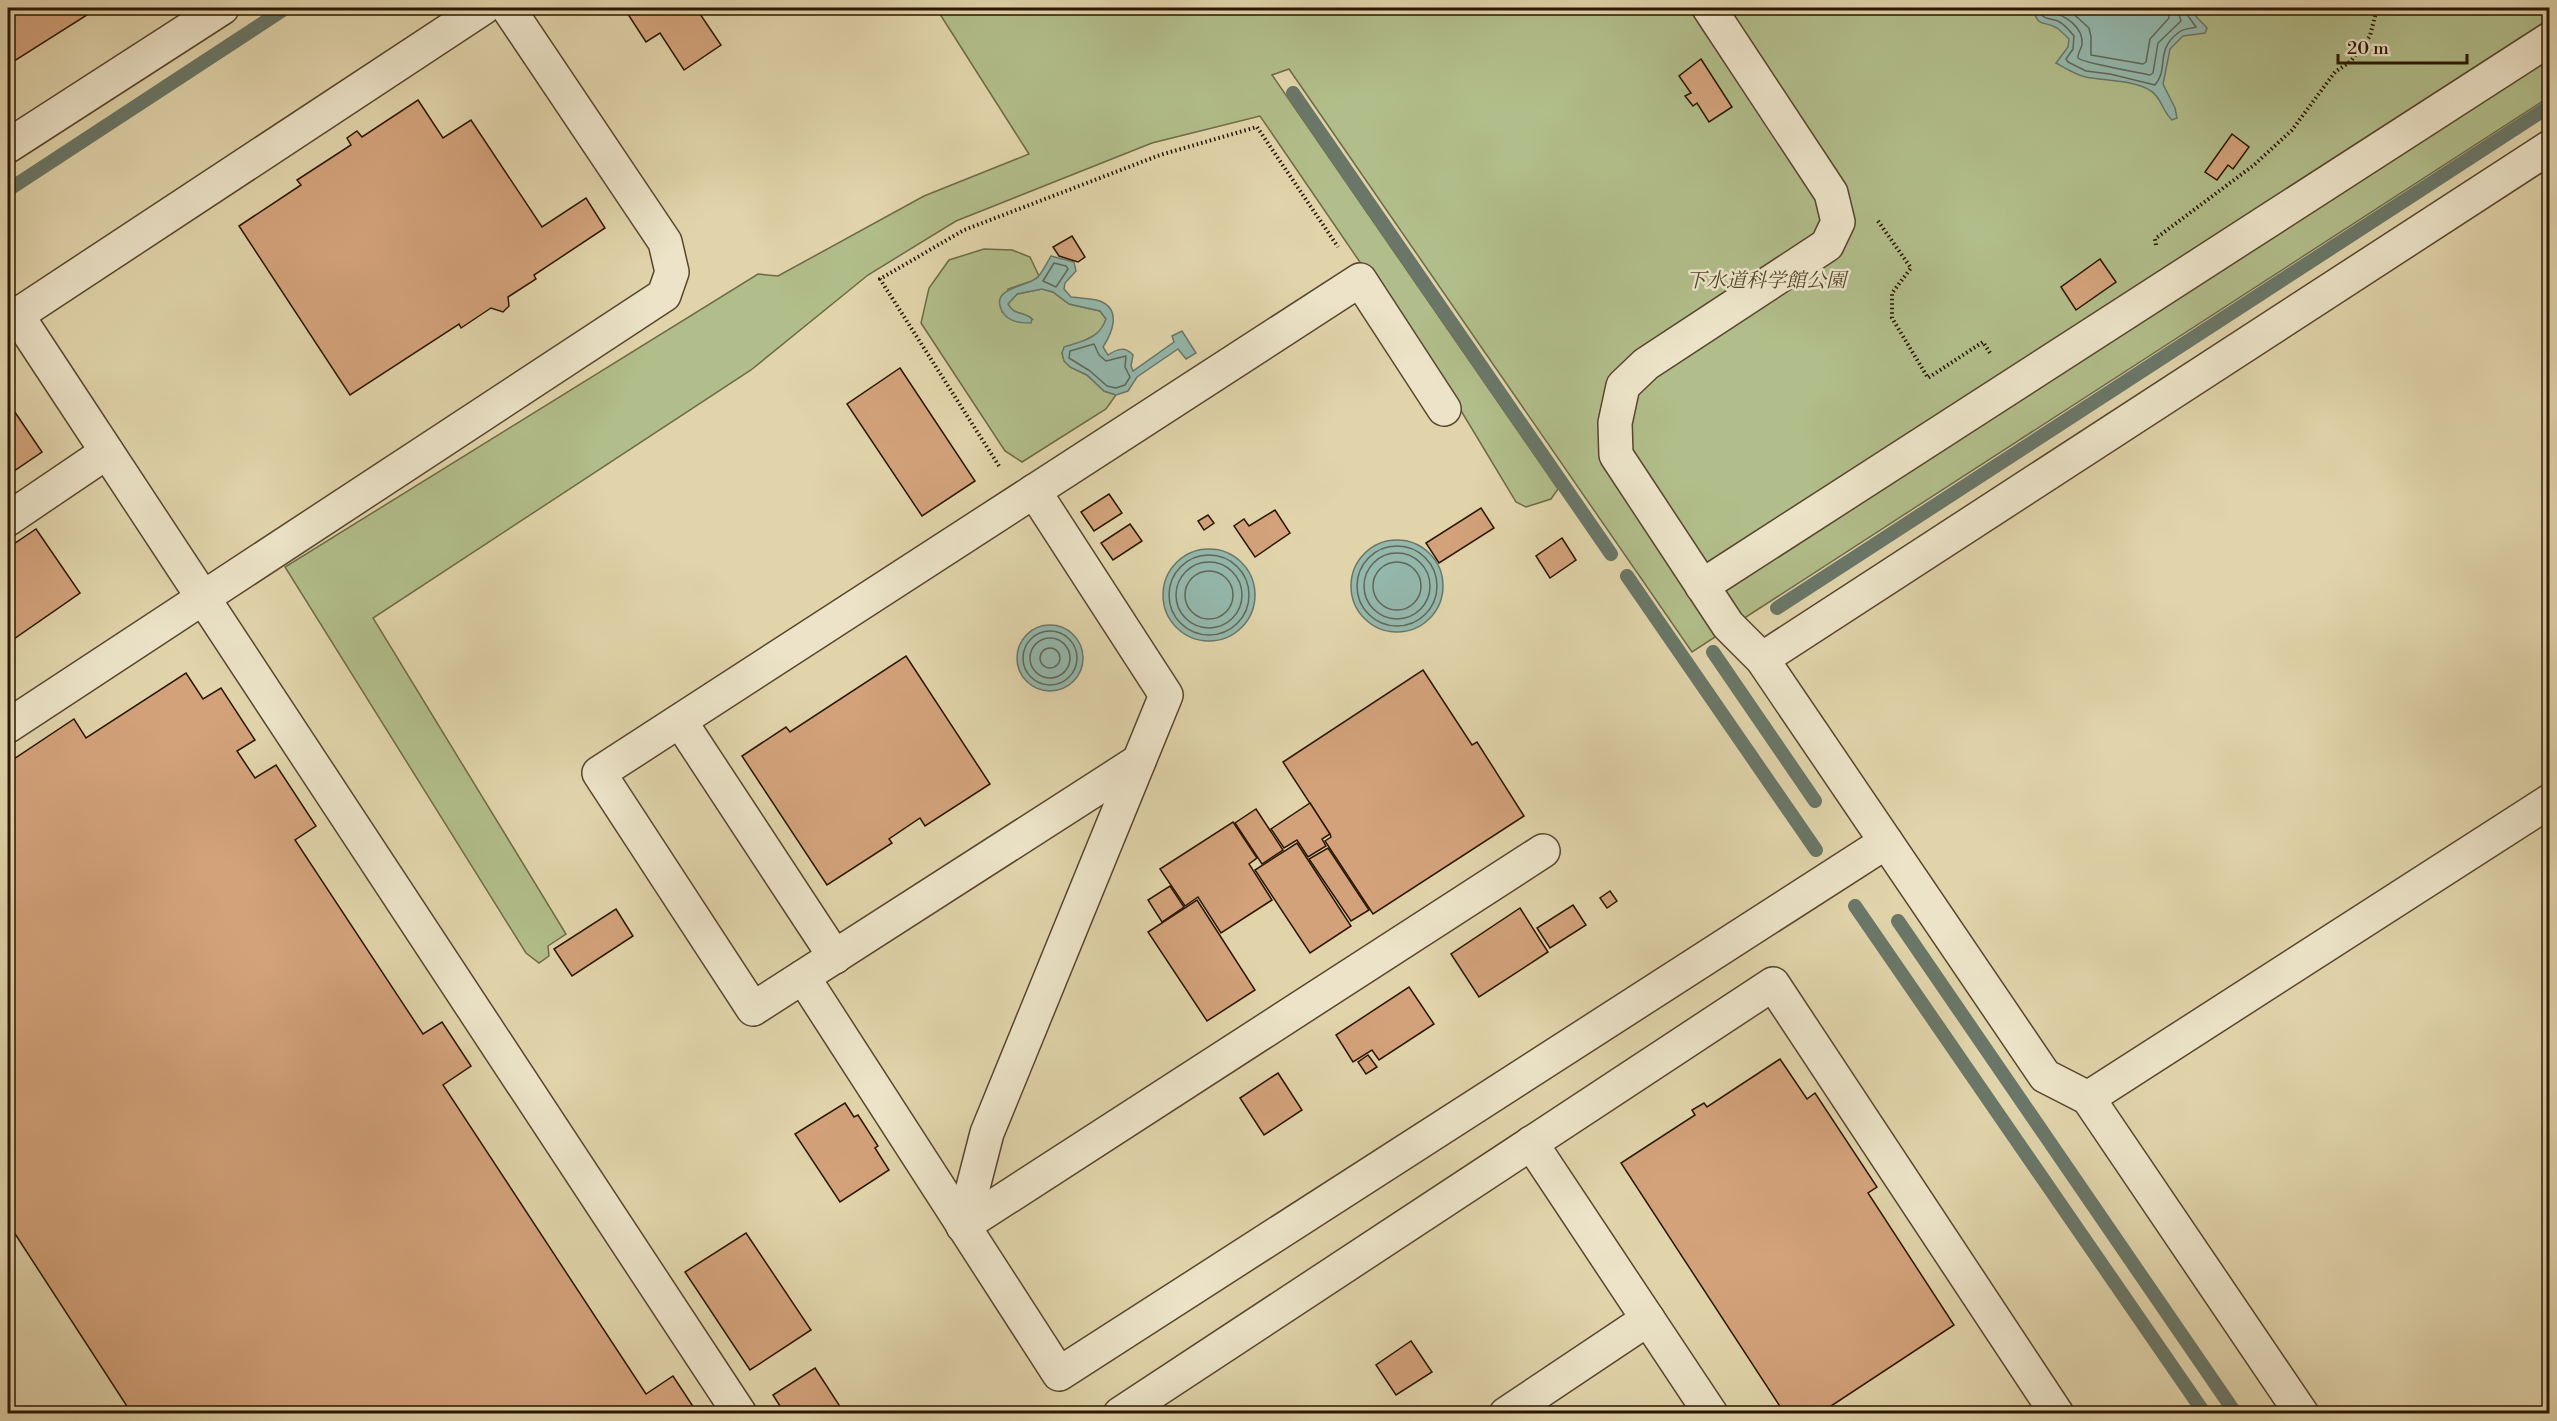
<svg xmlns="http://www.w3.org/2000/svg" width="2557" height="1421" viewBox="0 0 2557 1421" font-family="'Libre Bodoni','Noto Serif JP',serif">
	<rect width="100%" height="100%" fill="#e1d4ab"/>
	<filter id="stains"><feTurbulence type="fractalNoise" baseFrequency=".00333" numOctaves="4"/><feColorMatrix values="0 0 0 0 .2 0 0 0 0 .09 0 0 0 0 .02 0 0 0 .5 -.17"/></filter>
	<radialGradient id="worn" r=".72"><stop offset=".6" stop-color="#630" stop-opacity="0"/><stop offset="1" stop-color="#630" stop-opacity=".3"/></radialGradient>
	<g fill="#b1bd8a" stroke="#6e6a46" stroke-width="1.5">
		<polygon points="936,8 2549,8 2549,97 1692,652 1289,69 1272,75 1558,489 1551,499 1526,507 1516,502 1457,404 1260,116 1152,143 956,221 868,275 751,370 373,618 566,934 548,946 549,956 539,963 526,953 285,567 758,274 778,276 924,196 1029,154"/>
		<path d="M984 249 1012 250 1030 257 1039 276 1032 281 1008 289 1002 312 1032 319C1024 311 1014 316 1008 304L1017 294 1042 289 1053 292 1069 304 1100 311 1106 319 1102 331 1062 353 1064 360 1070 367 1087 375 1104 391 1116 395 1106 409 1022 462 1005 451 921 323 929 288 949 260Z"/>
	</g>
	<g fill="#94b8ad" stroke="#6a7768" stroke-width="1.5">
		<path d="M2033 8H2188L2207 28 2205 33 2183 36 2170 49 2163 84 2175 108 2177 118 2172 120C2162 111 2162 98 2151 91 2135 80 2104 81 2086 77 2076 75 2065 68 2056 63L2068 47 2069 39C2065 35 2061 31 2057 28 2044 20 2038 29 2033 8Z"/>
		<path d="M1051 256 1074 262 1076 271 1065 283 1064 289 1071 297C1080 298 1091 298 1100 301 1122 310 1112 333 1103 347L1108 355C1117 349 1125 346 1133 355L1131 366 1133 371 1174 342 1172 336 1182 331 1196 353 1186 359 1178 349 1137 377 1128 391 1116 395 1104 391 1087 375 1070 367 1064 361 1062 353 1064 347C1083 341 1099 339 1106 319L1100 311 1069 304 1053 292 1042 289 1017 294 1008 304C1014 316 1024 311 1032 319L1031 323C1020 323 1008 322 1002 311 989 287 1029 287 1038 277 1043 271 1047 263 1051 256Z"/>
		<circle cx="1397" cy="586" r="46"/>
		<circle cx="1209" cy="595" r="46"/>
		<circle cx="1050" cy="658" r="33"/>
	</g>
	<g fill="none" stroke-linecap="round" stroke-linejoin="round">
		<g stroke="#606757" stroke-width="1.5">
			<path d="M2039 8C2042 21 2048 17 2058 21 2064 24 2070 31 2074 36L2073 49 2066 59 2068 62 2086 71 2110 74 2155 85C2169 69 2155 50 2178 33 2183 28 2191 29 2196 27L2186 13 2185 8"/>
			<path d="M2046 8 2050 12C2065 15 2084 27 2082 45 2081 48 2077 56 2078 58 2079 62 2141 73 2150 75L2153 73 2158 43 2181 21 2177 8"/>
			<polyline points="2067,8 2089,28 2091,37 2091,55 2143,64 2146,62 2150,39 2169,18 2168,8"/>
			<polygon points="1054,263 1066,266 1068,269 1056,287 1043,281"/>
			<polygon points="1094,344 1099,355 1106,361 1126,356 1125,367 1130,377 1125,385 1116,388 1107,386 1090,371 1069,358 1070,351"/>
			<circle cx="1397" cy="586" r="40"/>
			<circle cx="1397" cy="586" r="33"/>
			<circle cx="1209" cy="595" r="40"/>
			<circle cx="1209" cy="595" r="33"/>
			<circle cx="1397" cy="586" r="24"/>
			<circle cx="1209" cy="595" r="24"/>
			<circle cx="1050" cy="658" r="27"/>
			<circle cx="1050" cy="658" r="20"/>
			<circle cx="1050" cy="658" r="10"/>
		</g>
		<g stroke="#6a7768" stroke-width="14">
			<polyline points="1293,93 1611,554"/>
			<polyline points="8,190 286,8"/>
			<polyline points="1627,576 1816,850"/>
			<polyline points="1777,608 2550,106"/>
			<polyline points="1713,652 1815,801"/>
			<polyline points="1855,906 2205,1414"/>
			<polyline points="1898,921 2236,1414"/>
		</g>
	</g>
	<g fill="#d3a27b" stroke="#2b1601" stroke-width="1.5">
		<polygon points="8,8 98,8 8,65"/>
		<polygon points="624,8 696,8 721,45 684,70 660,33 646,42"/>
		<polygon points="1701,59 1732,107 1709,122 1697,103 1693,106 1685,96 1691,93 1679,76"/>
		<polygon points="418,100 443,138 471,120 542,227 586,198 605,228 534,275 536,279 508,297 509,306 503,312 491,308 461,328 459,324 350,395 239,226 301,185 297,180 351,145 347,138 357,131 362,137"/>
		<polygon points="2232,134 2249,147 2233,169 2228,165 2217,180 2205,172"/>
		<polygon points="1072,236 1085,257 1078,262 1059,256 1053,247"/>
		<polygon points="2100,259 2116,282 2076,310 2061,287"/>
		<polygon points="900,368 975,481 922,516 847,404"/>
		<polygon points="8,402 42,452 8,475"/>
		<polygon points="1109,494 1122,513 1094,531 1081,512"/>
		<polygon points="1481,508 1494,528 1439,563 1426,543"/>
		<polygon points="1275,510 1290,533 1255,557 1234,526 1244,519 1249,526"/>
		<polygon points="1208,515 1214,523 1204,530 1198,521"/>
		<polygon points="1130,524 1142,541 1113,560 1101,543"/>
		<polygon points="36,529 80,593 8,643 8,548"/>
		<polygon points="1562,538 1576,560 1550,578 1536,556"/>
		<polygon points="906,656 990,784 925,826 920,818 889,839 892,843 827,885 742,756 786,727 790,732"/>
		<polygon points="1423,670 1472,745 1477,742 1524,816 1373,914 1325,841 1331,837 1330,834 1283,762"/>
		<polygon points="186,673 203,699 221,688 255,740 237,751 255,778 276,765 316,826 295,840 423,1034 442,1022 471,1066 443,1085 646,1394 673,1376 698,1414 132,1414 8,1223 8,763 74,719 86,738"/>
		<polygon points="1310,803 1330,834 1322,839 1326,846 1308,857 1297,840 1284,848 1271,829"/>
		<polygon points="1256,809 1283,850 1262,864 1235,823"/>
		<polygon points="1233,822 1257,858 1249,864 1272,900 1221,933 1198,897 1185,906 1160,869"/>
		<polygon points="1297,843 1351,926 1310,953 1255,870"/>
		<polygon points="1328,848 1369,910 1351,921 1309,859"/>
		<polygon points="1170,886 1184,907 1162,922 1148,900"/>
		<polygon points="1610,891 1617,901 1607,908 1600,898"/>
		<polygon points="1197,900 1255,990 1207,1021 1148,932"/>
		<polygon points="1573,905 1586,925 1550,948 1537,928"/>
		<polygon points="1520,908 1548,952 1479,997 1451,954"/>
		<polygon points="616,909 633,936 572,976 554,949"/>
		<polygon points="1409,987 1434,1024 1379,1060 1372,1050 1353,1062 1336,1035"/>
		<polygon points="1368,1055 1377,1067 1366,1074 1358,1062"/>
		<polygon points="1780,1059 1807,1099 1815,1093 1877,1187 1868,1193 1954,1325 1819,1414 1785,1414 1621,1163 1695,1115 1692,1110 1704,1103 1707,1107"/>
		<polygon points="1278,1073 1302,1110 1264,1135 1240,1098"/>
		<polygon points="845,1103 854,1117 858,1115 878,1146 875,1148 889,1170 840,1202 795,1134"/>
		<polygon points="746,1233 811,1330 750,1370 685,1272"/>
		<polygon points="1411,1341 1432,1372 1396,1395 1376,1365"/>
		<polygon points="815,1368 841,1408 833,1414 785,1414 773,1395"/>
	</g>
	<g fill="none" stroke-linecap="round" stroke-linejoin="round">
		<g stroke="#58462c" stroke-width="36">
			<g id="minor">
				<polyline points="1709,8 1831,193 1838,222 1827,245 1646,364 1623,386 1615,423 1616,455 1728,625 1762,659 2045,1076 2088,1098 2302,1414"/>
				<polyline points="8,146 222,8"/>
				<polyline points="17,315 740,1414"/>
				<polyline points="8,321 483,8"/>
				<polyline points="8,519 107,452"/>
				<polyline points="1702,586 2550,39"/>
				<polyline points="1762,659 2550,147"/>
				<polyline points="680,721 835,957"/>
				<polyline points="8,726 664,295 672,272 665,242 508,8"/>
				<polyline points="1139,761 753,1009 599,773 1360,280 1444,409"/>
				<polyline points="803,977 1059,1374 1886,842"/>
				<polyline points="2088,1098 2550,801"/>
				<polyline points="1531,1143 1711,1414"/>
				<polyline points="963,1226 987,1133 1166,695 1034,491"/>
				<polyline points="963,1226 1543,851"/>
				<polyline points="1120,1414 1773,984 2057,1414"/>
				<polyline points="1506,1414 1648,1319"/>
			</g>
		</g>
		<g stroke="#2b1601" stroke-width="4" stroke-dasharray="1.5 3" stroke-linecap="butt">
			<polyline points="1878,221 1911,268 1892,293 1892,318 1928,378 1983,342 1990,353"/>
			<polyline points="2156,245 2155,239 2254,165 2292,130 2335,72 2351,61 2370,36 2377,8"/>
			<polyline points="999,466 880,279 964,230 1160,155 1257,127 1338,247"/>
		</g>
		<use href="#minor" stroke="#ece3c8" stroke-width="33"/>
	</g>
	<g text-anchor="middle" stroke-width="5" stroke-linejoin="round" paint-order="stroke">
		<g font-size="20" font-style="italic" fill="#53482a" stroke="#ece3c8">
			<text x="1766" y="287">下水道科学館公園</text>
		</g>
	</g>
	<rect width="2557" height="1421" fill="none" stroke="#e1d4ab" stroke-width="30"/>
	<rect x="9" y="9" width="2539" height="1403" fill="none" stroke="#2b1601" stroke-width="3"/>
	<rect x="15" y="15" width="2527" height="1391" fill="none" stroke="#2b1601" stroke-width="1.5"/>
	<path d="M2338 54v9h129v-9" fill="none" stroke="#2b1601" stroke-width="3"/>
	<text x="2347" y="54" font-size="18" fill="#2b1601" stroke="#ece3c8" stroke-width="4.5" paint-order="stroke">20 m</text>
	<rect width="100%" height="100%" filter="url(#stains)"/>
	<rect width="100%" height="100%" fill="url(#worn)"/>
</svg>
